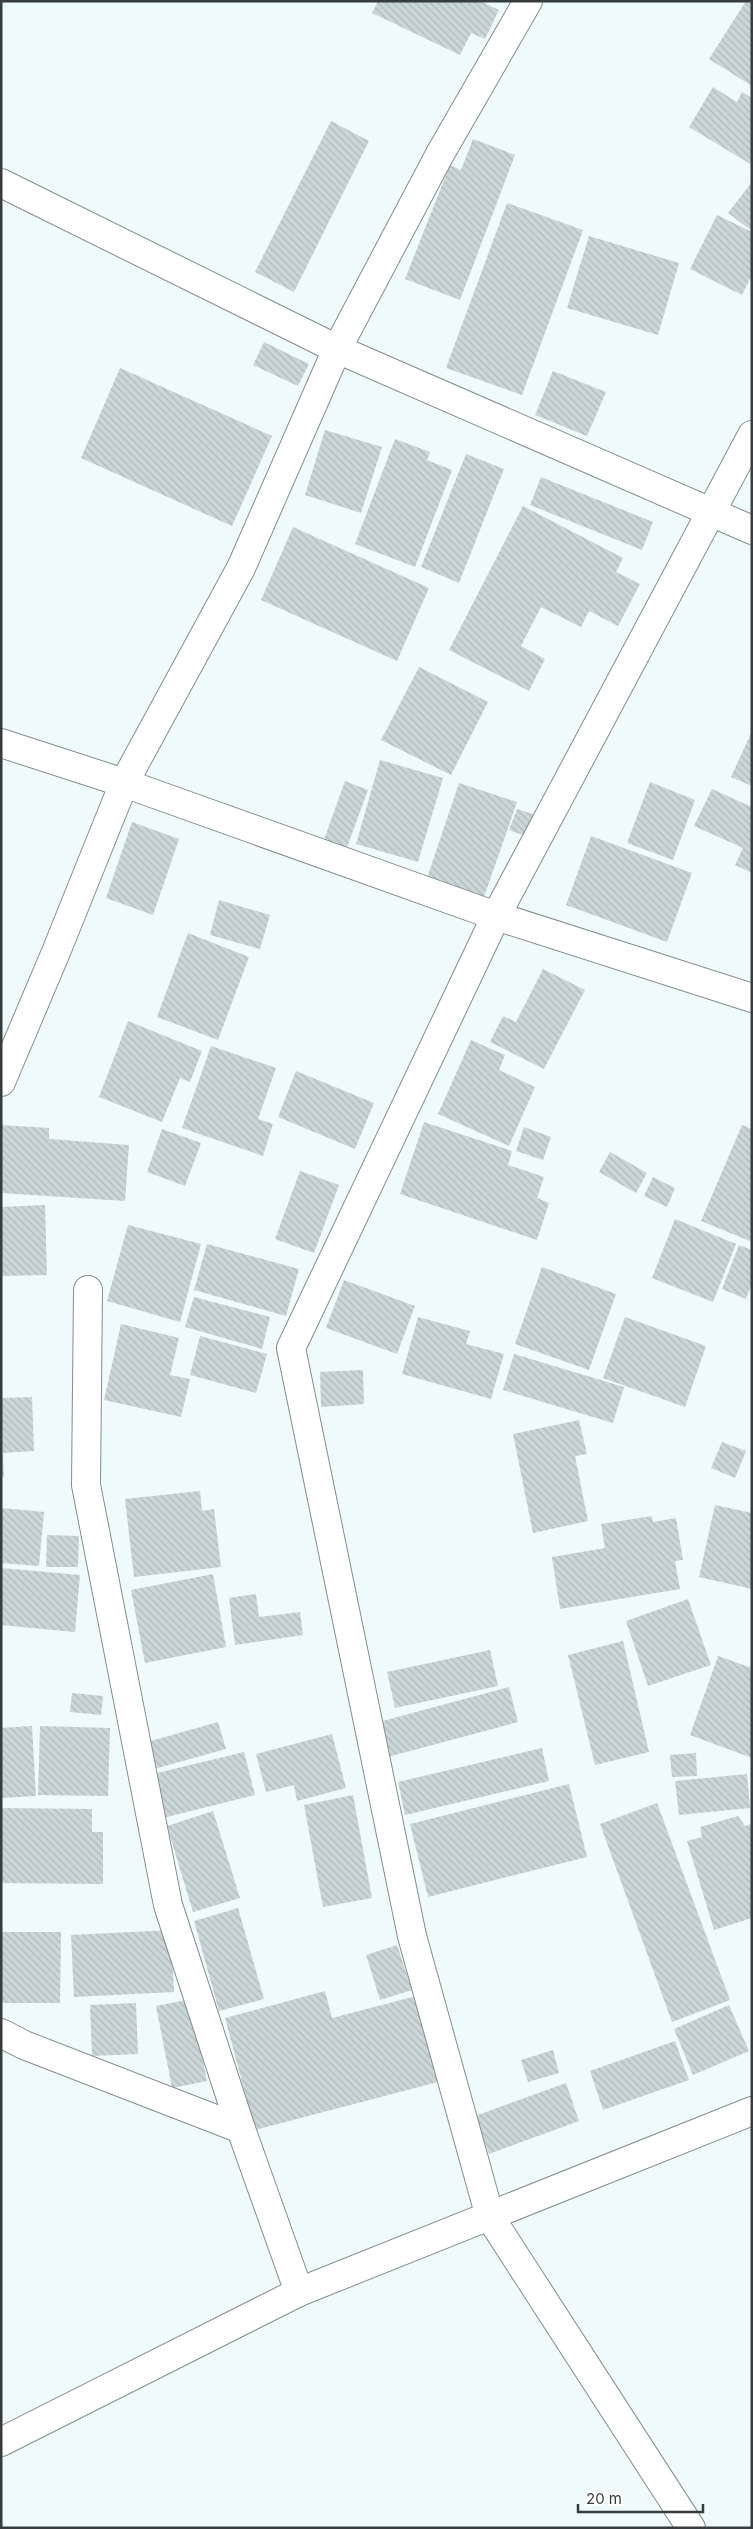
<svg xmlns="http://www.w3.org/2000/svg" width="753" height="2529" viewBox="0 0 753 2529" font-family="Inter,sans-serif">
	<defs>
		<pattern id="building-back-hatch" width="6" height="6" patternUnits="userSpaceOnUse" patternTransform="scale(1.25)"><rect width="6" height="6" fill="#cbd6d7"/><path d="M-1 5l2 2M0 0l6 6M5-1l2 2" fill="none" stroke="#afb9b9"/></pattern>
	</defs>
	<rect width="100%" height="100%" fill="#effbfb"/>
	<g fill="url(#building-back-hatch)">
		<polygon points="378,1 480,1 499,10 485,39 471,33 460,55 372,13"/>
		<polygon points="746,1 752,1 752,86 709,59"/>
		<polygon points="713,87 737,102 742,92 752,98 752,165 689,127"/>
		<polygon points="331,121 369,141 294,292 255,272"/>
		<polygon points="473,139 515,155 460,300 405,279 450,165 461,170"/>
		<polygon points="752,182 752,231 728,213"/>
		<polygon points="507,203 583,230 522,395 446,368"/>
		<polygon points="717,215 752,232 752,280 750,279 742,295 690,269"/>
		<polygon points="589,236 679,263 658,335 567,308"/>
		<polygon points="264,342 309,364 298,386 253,365"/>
		<polygon points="120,368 272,436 232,526 81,458"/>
		<polygon points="553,371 606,392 587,436 535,415"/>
		<polygon points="325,430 382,447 361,513 305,495"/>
		<polygon points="395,439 430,452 427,460 452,470 415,567 355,544"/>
		<polygon points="466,454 504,469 459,583 421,567"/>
		<polygon points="541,477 653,522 642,550 530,505"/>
		<polygon points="523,506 623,558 616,572 640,584 618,626 589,611 581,627 541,607 521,646 545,659 529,691 449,650"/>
		<polygon points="293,527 429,588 397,661 261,600"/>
		<polygon points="419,667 488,702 451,775 381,740"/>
		<polygon points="752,731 752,786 731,777"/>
		<polygon points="380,760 443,778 418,862 356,844"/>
		<polygon points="345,781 368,790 345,853 322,845"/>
		<polygon points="650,782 695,800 673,860 627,843"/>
		<polygon points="459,783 517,802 484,897 427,878"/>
		<polygon points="712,789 752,807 752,873 735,865 743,848 694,826"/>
		<polygon points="517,809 542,817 534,839 509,830"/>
		<polygon points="132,822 179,839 153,915 106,898"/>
		<polygon points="591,836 692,873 667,942 566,905"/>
		<polygon points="219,900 270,915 260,949 210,935"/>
		<polygon points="188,933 249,957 218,1040 157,1017"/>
		<polygon points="543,969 585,990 544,1069 490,1042 503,1016 516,1022"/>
		<polygon points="128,1021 202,1051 190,1082 180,1078 162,1122 99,1097"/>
		<polygon points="471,1040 505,1055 499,1070 535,1087 509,1146 438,1114"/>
		<polygon points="211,1046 276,1068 258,1119 273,1124 263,1156 182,1128"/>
		<polygon points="296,1071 374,1103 355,1149 278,1117"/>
		<polygon points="424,1122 512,1151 508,1165 544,1177 537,1198 549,1203 537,1240 400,1194"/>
		<polygon points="1,1125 49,1128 49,1139 129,1145 125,1201 1,1193"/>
		<polygon points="742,1125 752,1129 752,1242 701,1221"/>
		<polygon points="524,1127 551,1137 543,1160 516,1151"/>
		<polygon points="162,1129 201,1143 185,1186 147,1172"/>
		<polygon points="610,1152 647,1173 636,1193 599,1172"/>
		<polygon points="300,1171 339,1185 314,1253 275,1239"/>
		<polygon points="653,1177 675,1188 667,1207 644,1196"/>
		<polygon points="45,1205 47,1275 1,1276 1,1207"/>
		<polygon points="675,1219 736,1244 713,1302 652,1278"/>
		<polygon points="128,1225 201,1244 180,1322 107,1301"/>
		<polygon points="207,1244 299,1269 286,1316 194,1290"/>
		<polygon points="739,1245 752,1250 752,1283 746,1299 722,1289"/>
		<polygon points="542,1267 616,1294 589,1370 515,1344"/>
		<polygon points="344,1280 415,1306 397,1354 326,1328"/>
		<polygon points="194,1297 270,1317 262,1349 185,1327"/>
		<polygon points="418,1317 470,1331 466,1344 504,1354 491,1399 402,1374"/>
		<polygon points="625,1317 706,1346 685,1407 603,1378"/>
		<polygon points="121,1324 179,1338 170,1375 190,1379 181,1417 104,1400"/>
		<polygon points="200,1336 267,1354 256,1393 190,1375"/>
		<polygon points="514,1354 624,1387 613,1423 503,1390"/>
		<polygon points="363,1370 364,1404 321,1407 320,1372"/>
		<polygon points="32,1397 34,1451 3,1453 4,1477 1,1477 1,1398"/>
		<polygon points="579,1420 587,1454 575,1456 588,1521 533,1533 513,1434"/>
		<polygon points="722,1442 746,1451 735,1478 711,1468"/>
		<polygon points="200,1491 202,1511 214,1509 221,1567 134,1577 125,1499"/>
		<polygon points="715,1505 752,1513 752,1589 699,1577"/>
		<polygon points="1,1508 44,1512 39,1566 1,1563"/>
		<polygon points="652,1516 653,1522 676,1518 683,1560 675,1561 680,1589 560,1609 552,1557 605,1548 601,1524"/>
		<polygon points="47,1535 79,1536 78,1567 46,1567"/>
		<polygon points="1,1568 80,1575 75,1632 1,1625"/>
		<polygon points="213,1574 226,1647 145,1663 131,1590"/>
		<polygon points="256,1594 259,1617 300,1612 303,1635 235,1645 229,1598"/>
		<polygon points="688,1599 711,1665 648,1686 626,1621"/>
		<polygon points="623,1641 649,1752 595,1765 568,1655"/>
		<polygon points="490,1650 498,1686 395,1708 387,1672"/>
		<polygon points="718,1656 752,1668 752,1758 690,1735"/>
		<polygon points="509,1687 518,1722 384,1758 375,1723"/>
		<polygon points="72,1693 103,1696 101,1715 70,1712"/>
		<polygon points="218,1722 226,1749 154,1769 147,1742"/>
		<polygon points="32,1726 36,1796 1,1798 1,1728"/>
		<polygon points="40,1726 110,1728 108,1796 38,1795"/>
		<polygon points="332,1734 346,1788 297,1801 294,1785 266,1792 256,1754"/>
		<polygon points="542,1748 549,1781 405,1815 398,1782"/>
		<polygon points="244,1752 255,1795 163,1818 153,1774"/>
		<polygon points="696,1753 697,1776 672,1777 670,1755"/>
		<polygon points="747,1774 750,1808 679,1815 675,1781"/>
		<polygon points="569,1784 587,1857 428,1897 410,1824"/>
		<polygon points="353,1795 372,1898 323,1907 304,1805"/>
		<polygon points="657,1803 730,2000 672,2022 600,1824"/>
		<polygon points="1,1808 92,1809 92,1832 103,1832 103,1884 1,1883"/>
		<polygon points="213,1811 240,1898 193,1912 167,1826"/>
		<polygon points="738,1816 745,1826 752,1824 752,1918 714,1930 687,1841 702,1837 700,1827"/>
		<polygon points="238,1908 264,1999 219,2011 194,1921"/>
		<polygon points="171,1930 174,1992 74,1997 71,1935"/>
		<polygon points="1,1932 61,1932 60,2003 1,2003"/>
		<polygon points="397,1945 412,1990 380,2000 366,1955"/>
		<polygon points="325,1991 332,2018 416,1996 438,2082 255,2130 225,2018"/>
		<polygon points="191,1999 207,2081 172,2088 156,2006"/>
		<polygon points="136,2003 138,2054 92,2056 90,2005"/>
		<polygon points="729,2005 749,2051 693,2075 674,2029"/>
		<polygon points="675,2041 689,2080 603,2110 590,2071"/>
		<polygon points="553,2050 559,2073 528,2082 521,2060"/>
		<polygon points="566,2083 579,2121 489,2154 475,2116"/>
	</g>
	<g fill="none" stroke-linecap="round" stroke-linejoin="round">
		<g stroke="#838e8e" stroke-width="30">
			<g id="minor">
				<polyline points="1,183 337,349 752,530"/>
				<polyline points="1,743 124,783 496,916 752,998"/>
				<polyline points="1,1082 56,952 124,783 241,568 337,349 440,154 528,1"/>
				<polyline points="88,1290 86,1485 168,1905 241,2129 299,2292"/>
				<polyline points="1,2033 24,2045 241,2129"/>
				<polyline points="1,2442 299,2292 752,2111"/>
				<polyline points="691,2528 490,2217 412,1936 291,1348 496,916 752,435"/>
			</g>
		</g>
		<use href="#minor" stroke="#fff" stroke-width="28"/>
	</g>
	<rect width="753" height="2529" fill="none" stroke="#373c3c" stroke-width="5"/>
	<path d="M578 2504v8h125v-8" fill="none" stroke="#373c3c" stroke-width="2.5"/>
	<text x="586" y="2504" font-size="15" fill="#373c3c" stroke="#ffffff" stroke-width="4" paint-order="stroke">20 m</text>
</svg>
